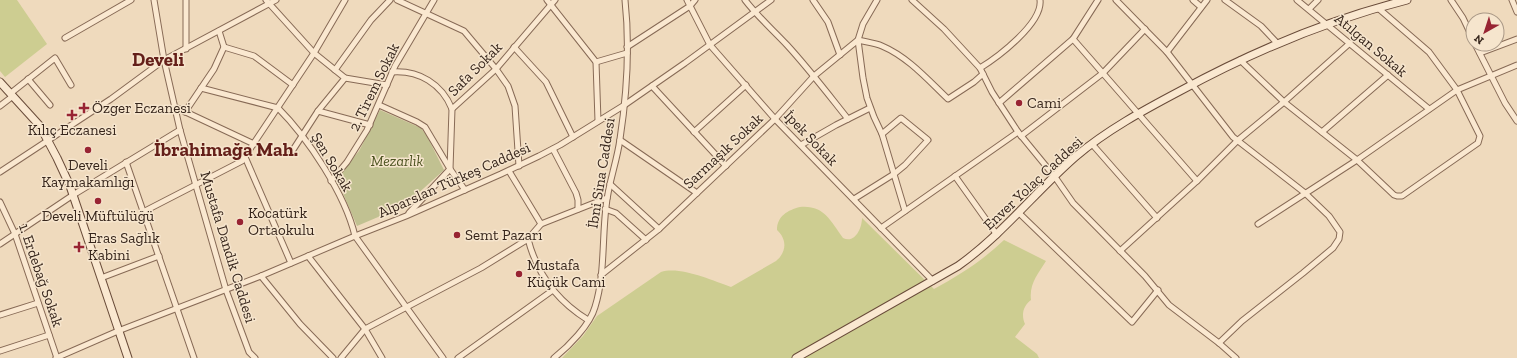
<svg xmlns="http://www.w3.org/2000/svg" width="1517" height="358" viewBox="0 0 1517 358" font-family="'Zilla Slab',serif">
	<rect width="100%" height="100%" fill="#efdabd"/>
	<g fill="#cdcd91">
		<polygon points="0,0 17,0 47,44 5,77 0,71"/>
		<path d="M800 207C824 205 830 220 843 238 855 244 862 228 862 218L934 289C960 275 983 260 1004 240L1046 261C1038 274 1029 284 1031 300 1023 306 1021 315 1025 324L1015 337 1037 354 1039 358H562L583 336 597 316 661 272C680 266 711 280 731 287L776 261C787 252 787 239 777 230 777 216 788 210 800 207Z"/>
	</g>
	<polygon fill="#c1c191" points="380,110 421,128 427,136 444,170 404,206 357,226 342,191 334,180 359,151"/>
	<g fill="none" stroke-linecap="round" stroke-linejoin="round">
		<g stroke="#876a56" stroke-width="7">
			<g id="street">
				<polyline points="154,0 164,60 180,130 226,290 249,352 255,358"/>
				<polyline points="186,0 186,49"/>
				<polyline points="266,0 314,53 345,78 387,85"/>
				<polyline points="397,0 464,31 496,69 508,86 515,106 519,166"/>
				<polyline points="547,0 596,62 598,121"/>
				<polyline points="687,0 710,45 775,119 933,281"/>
				<path d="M745 0C758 17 773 30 787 45 809 69 828 94 848 119"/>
				<polyline points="813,0 828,22 840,55"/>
				<polyline points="877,0 863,24 858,40 863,78 867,98 874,117 882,134 905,211"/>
				<polyline points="912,0 944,29 980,68 992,92 1018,132 1055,177 1073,203 1145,276 1169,305 1219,343 1236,358"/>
				<polyline points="1098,0 1073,39 1197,181"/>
				<polyline points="1116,0 1167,52 1233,137 1305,193 1329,216 1340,232 1339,239 1333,248 1303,273 1242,321 1219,343"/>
				<polyline points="1193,0 1201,7"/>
				<polyline points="1225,0 1261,26 1277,43"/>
				<polyline points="1297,0 1429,109"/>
				<polyline points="1451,0 1463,18 1473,39"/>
				<polyline points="1512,0 1517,12"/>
				<polyline points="1309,9 1318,0"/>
				<polyline points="65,38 131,0"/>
				<polyline points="1475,44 1505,103 1517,121"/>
				<polyline points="224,47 254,56 293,85"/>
				<polyline points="514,47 546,82 573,137"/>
				<polyline points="627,47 690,6 695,0"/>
				<polyline points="1167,52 1207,0"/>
				<polyline points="1480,53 1517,39"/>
				<polyline points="1240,60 1284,102 1357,160 1394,195 1397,196 1402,196 1478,143 1480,136 1457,90 1429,52 1378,8"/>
				<polyline points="596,62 627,53"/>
				<path d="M980 68C998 57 1043 23 1040 0"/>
				<polyline points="335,70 371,20 390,0"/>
				<path d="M392 72C419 70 442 84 452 109"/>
				<polyline points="28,79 50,105"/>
				<polyline points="652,86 726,166"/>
				<path d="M201 88 278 108C308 138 345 194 355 236L443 358"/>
				<polyline points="11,93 55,58 71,85"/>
				<polyline points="999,103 1073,39"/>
				<polyline points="379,105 417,122 425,127 450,169 465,190"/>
				<polyline points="0,106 13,96"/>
				<polyline points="175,107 254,144"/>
				<polyline points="318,111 370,125"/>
				<polyline points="185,112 214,69 224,47 219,31"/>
				<polyline points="694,132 746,85"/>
				<polyline points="1322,132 1388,75"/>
				<polyline points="1021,136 1103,73 1145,29"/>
				<polyline points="620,140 697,193"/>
				<polyline points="1092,144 1157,218"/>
				<polyline points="801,145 836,125 870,108"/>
				<polyline points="553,149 576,193 578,200 578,209"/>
				<polyline points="291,153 318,111 345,78"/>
				<polyline points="245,157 291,263"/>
				<polyline points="126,162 194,358"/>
				<polyline points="509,171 541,224"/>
				<polyline points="0,172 111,99 164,60 276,0"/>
				<polyline points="955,176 997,235"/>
				<polyline points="331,181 347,162 367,130 395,66 434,0"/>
				<polyline points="610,184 659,229"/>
				<polyline points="854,199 894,174 905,165 928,140 901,118 882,134"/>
				<polyline points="0,202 15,234 57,358"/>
				<polyline points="605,209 616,213 646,240"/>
				<polyline points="143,212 242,161 314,53 345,0"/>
				<polyline points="409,213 450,169 452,109 496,69 555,0"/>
				<polyline points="1019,213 1132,322 1158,290"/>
				<polyline points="1258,224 1357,160 1457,90 1517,65"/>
				<polyline points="881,228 1018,132"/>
				<path d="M528 239C537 274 557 301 588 320"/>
				<polyline points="0,244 73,195 180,130"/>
				<polyline points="1120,251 1197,181 1237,141 1284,102 1350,43"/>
				<polyline points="308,256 365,329 382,358"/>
				<path d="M601 275 659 229 775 119 814 76 858 40C866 42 875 43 882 46 908 57 928 80 948 99L974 82 983 74"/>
				<polyline points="261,276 300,324 333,358"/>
				<polyline points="101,278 159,256"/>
				<polyline points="0,315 38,303"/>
				<polyline points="0,351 49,335"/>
				<polyline points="56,358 118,331 261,276 355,236 406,216 501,174 539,156 560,145 623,106 685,63 771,0"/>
				<polyline points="341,358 365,329 481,268 528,239 541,224 607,198"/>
				<polyline points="458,358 553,290"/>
				<path d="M554 358C568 347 590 325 595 307 605 275 602 240 606 207 608 184 617 162 620 139 627 93 630 46 625 0"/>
			</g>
		</g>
		<g stroke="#694b39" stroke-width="9">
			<g id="secondary">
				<polyline points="0,82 40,126 57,158 70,186 128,358"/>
				<path d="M796 358 958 266C1002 235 1035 192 1075 157 1107 130 1144 110 1180 91 1252 52 1327 20 1407 0"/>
			</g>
		</g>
		<use href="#street" stroke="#fae8d0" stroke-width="5"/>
		<use href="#secondary" stroke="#fae8d0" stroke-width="7"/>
	</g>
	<g fill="#982433" stroke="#f6e5cd" stroke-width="1.5">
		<circle cx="1019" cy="103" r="4"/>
		<path d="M82 102h4v4h4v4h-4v4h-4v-4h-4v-4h4z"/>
		<path d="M70 109h4v4h4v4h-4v4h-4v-4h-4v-4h4z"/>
		<circle cx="88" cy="150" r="4"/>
		<circle cx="98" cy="201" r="4"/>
		<circle cx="240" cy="222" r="4"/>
		<circle cx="457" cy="235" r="4"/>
		<path d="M77 241h4v4h4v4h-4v4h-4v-4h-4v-4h4z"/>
		<circle cx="519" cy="274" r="4"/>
	</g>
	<g text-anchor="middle" stroke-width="3" stroke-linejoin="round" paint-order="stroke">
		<g font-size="15" fill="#36251b" stroke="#f6e5cd">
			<text transform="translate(1371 45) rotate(40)" y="5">Atılgan Sokak</text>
			<text transform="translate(475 69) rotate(-45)" y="5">Safa Sokak</text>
			<text transform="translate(374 87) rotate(-64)" y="5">2. Tirem Sokak</text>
			<text transform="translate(811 138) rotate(46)" y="5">İpek Sokak</text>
			<text transform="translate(723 151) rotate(-43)" y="5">Sarmaşık Sokak</text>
			<text transform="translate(332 162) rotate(59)" y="5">Şen Sokak</text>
			<text transform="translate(601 173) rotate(-81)" y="5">İbni Sina Caddesi</text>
			<text transform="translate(454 180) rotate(-24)" y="5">Alparslan Türkeş Caddesi</text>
			<text transform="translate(1033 183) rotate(-43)" y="5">Enver Yolaç Caddesi</text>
			<text transform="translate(228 247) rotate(73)" y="5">Mustafa Dandik Caddesi</text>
			<text transform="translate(41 275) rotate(71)" y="5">1. Erdebağ Sokak</text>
		</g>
		<g font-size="15" fill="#36251b" stroke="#f6e5cd" text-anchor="start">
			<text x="1027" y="108">Cami</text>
			<text x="92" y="113">Özger Eczanesi</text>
			<text x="72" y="135" text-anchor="middle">Kılıç Eczanesi</text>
			<text x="88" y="170" text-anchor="middle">Develi<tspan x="88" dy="17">Kaymakamlığı</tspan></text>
			<text x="248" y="218">Kocatürk<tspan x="248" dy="17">Ortaokulu</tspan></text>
			<text x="98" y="221" text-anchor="middle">Develi Müftülüğü</text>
			<text x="465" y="240">Semt Pazarı</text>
			<text x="88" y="243">Eras Sağlık<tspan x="88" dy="17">Kabini</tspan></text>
			<text x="527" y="270">Mustafa<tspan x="527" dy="17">Küçük Cami</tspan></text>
		</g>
		<g font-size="15" font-style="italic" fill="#4d5321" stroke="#f6e5cd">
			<text x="397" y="166">Mezarlık</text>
		</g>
		<g font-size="19" font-weight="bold" fill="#641f19" stroke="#f6e5cd">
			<text x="158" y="66">Develi</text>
			<text x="226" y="156">İbrahimağa Mah.</text>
		</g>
	</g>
	<g transform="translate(1485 32) rotate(219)"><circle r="19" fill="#f6e5cd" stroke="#a99886"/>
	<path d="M0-3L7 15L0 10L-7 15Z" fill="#982433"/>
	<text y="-6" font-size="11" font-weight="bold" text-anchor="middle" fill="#36251b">N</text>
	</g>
</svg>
